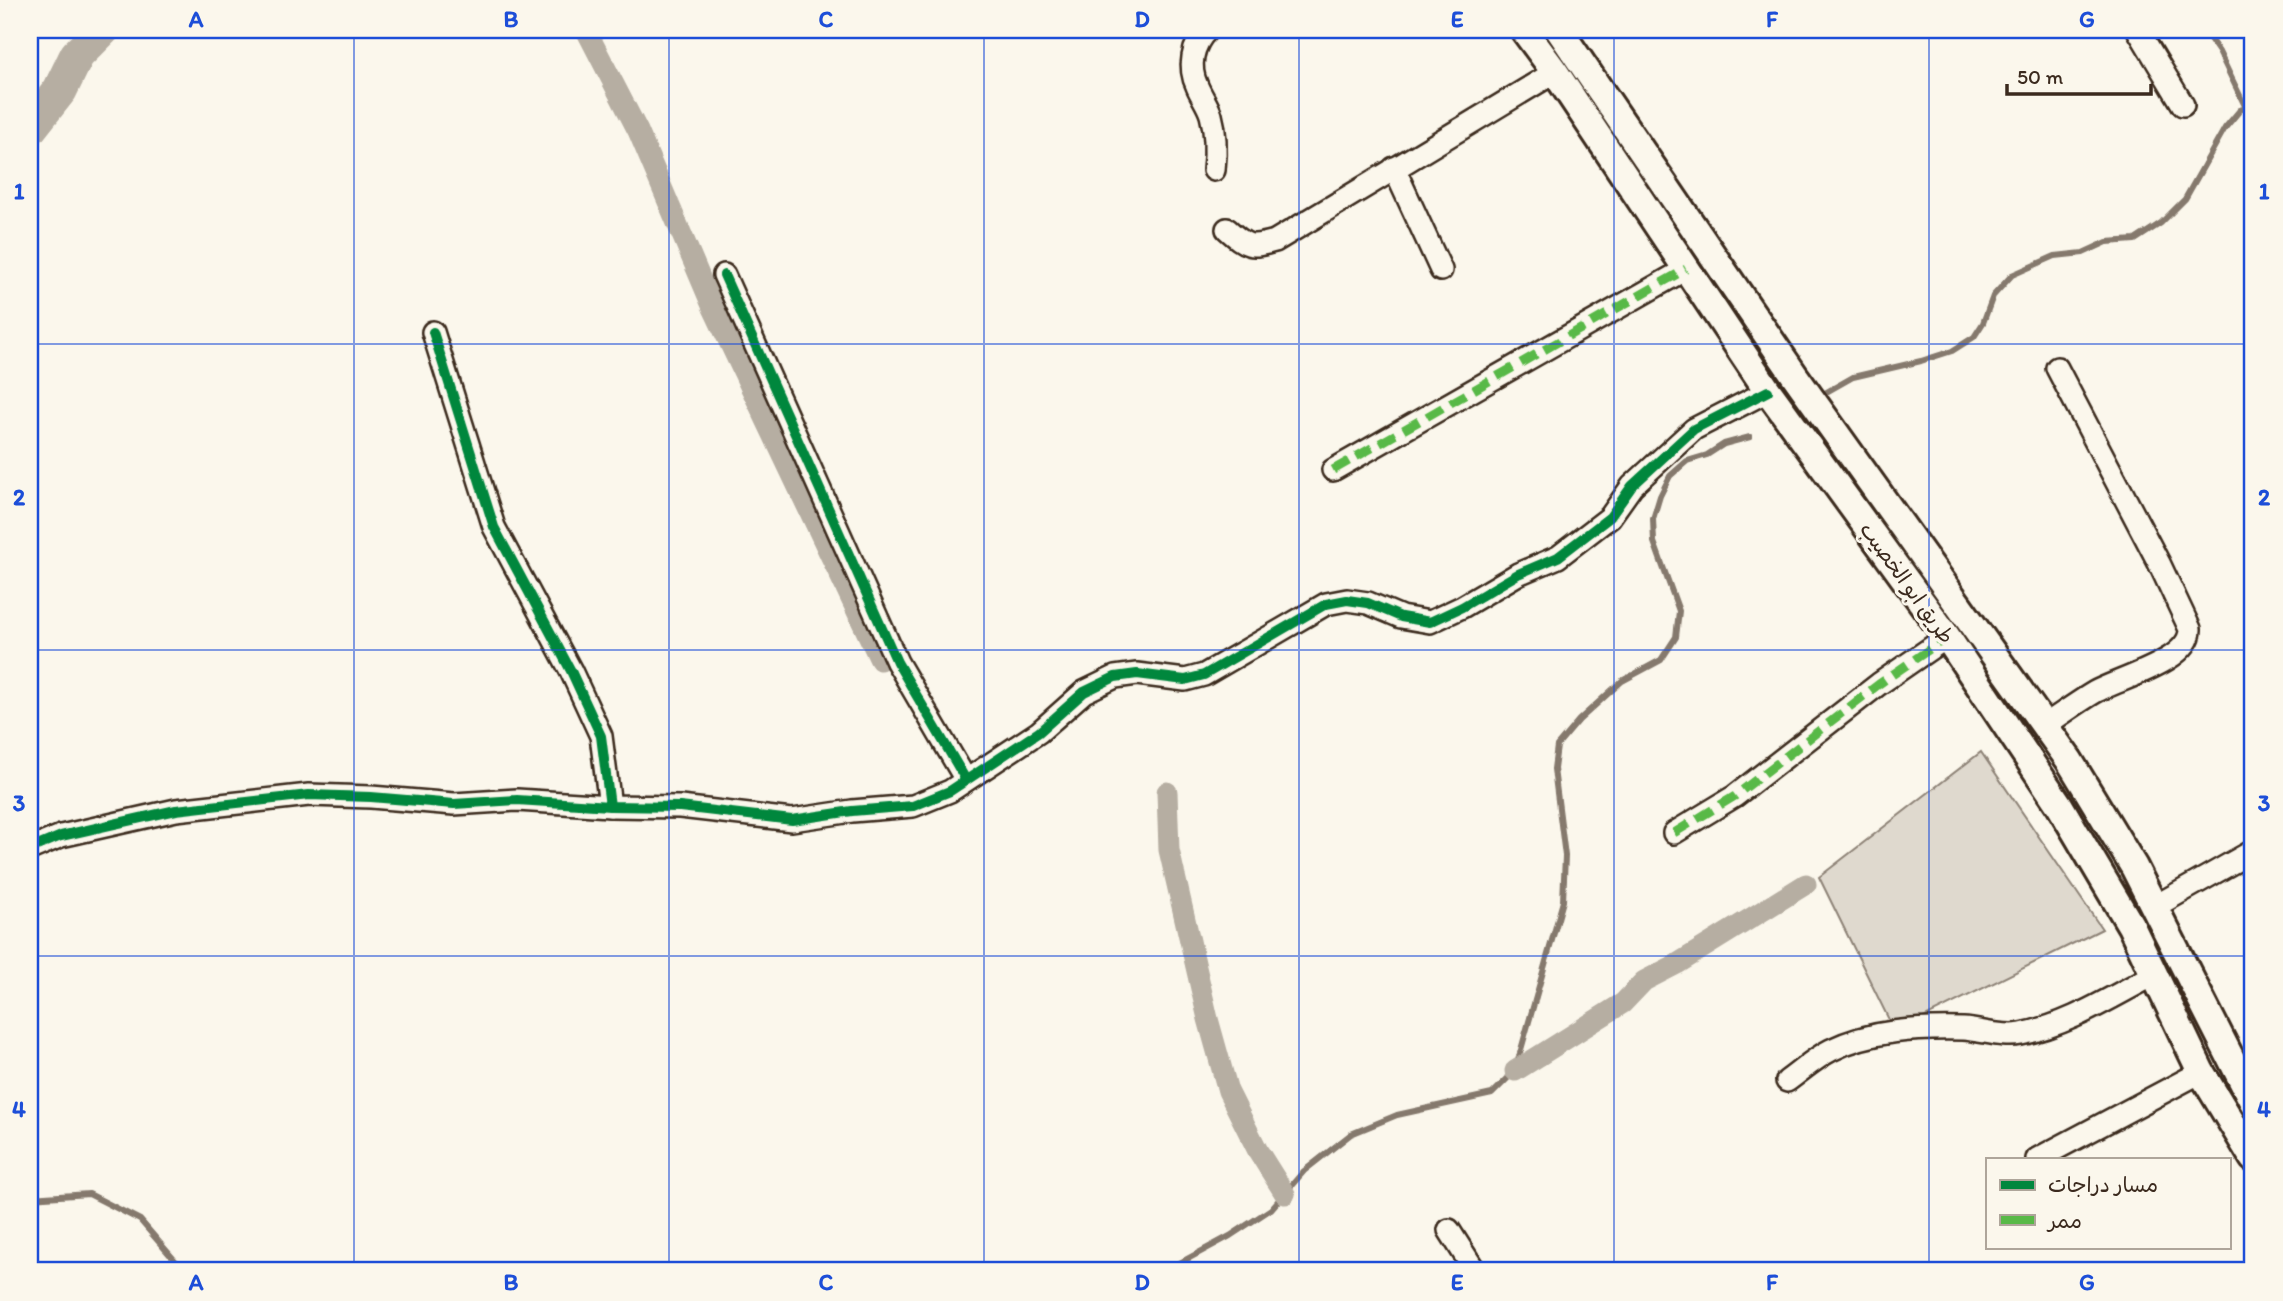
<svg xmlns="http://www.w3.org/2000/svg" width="2283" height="1301" viewBox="0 0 2283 1301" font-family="Itim,'Playpen Sans Arabic',sans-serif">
	<rect width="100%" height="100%" fill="#fbf7ec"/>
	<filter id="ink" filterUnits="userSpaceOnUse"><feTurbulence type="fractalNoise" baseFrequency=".0143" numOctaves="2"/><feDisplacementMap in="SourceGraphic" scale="14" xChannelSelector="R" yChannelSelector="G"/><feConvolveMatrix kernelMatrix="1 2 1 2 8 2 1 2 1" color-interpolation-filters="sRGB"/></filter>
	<g filter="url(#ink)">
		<polygon fill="#dfd9ce" stroke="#8d8276" stroke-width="2" points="1981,752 2102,929 1895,1032 1819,877"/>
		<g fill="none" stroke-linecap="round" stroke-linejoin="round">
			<g stroke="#85796d" stroke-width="6">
				<polyline points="2204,30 2219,52 2246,108"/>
				<polyline points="1823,394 1853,377 1921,361 1952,351 1974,337 1983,323 1993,296 2012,275 2055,256 2083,253 2107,242 2135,240 2161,223 2185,199 2225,128 2240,110 2253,105"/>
				<polyline points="30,1198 89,1194 140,1220 184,1271"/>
				<polyline points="1165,1271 1230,1236 1271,1209 1304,1171 1351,1134 1397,1115 1492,1094 1515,1071 1563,901 1565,856 1554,769 1557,746 1579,720 1622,681 1661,660 1676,637 1679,611 1654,542 1653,519 1660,496 1670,476 1687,461 1707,455 1724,444 1750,437"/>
			</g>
			<g stroke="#b6aea2" stroke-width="21">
				<polyline points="586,30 638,131 713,308 880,660"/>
				<polyline points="1167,792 1169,850 1208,1019 1228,1091 1258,1151 1285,1194"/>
				<polyline points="1515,1071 1623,1003 1644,981 1677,964 1806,884"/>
			</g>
			<polyline stroke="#b6aea2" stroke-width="35" points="30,128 60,90 77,55 102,30"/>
			<g stroke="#3b2a1e" stroke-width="26">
				<g id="minor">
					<path d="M1207 30C1192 45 1188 67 1197 86 1201 96 1208 105 1211 115 1216 133 1216 152 1214 170"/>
					<polyline points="2138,30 2183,105"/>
					<polyline points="1394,168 1441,270"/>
					<path d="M1227 229C1247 247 1250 248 1275 241L1555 72"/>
					<polyline points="724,275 897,662 966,780"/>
					<polyline points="433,332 494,527 571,671 601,736 610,806"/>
					<polyline points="1333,470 1686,269"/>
					<path d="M2045 725C2062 714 2078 702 2095 692 2118 679 2191 661 2190 629L2159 563 2057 368"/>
					<polyline points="1674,833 1735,796 1879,684 1947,637"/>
					<polyline points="30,849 61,836 176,810 309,795 371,797 454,804 517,800 610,806 680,807 792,820 852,811 913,806 950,791 1039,732 1084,692 1115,677 1137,674 1185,680 1204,675 1326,604 1347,600 1368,603 1401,617 1430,622 1462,607 1518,574 1558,557 1610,517 1632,486 1694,429 1768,391"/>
					<polyline points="2154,907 2253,851"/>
					<path d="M1787 1081C1801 1071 1815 1058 1831 1050 1871 1030 1918 1028 1963 1029 1982 1030 2003 1038 2021 1034 2069 1025 2111 997 2154 975"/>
					<polyline points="2037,1159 2201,1072"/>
					<polyline points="1449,1230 1475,1271"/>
				</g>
			</g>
			<g stroke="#3b2a1e" stroke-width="32">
				<g id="major">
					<polyline points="1524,30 1555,72 1768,391 1947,637 2060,806 2131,926 2201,1072 2253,1158"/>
					<polyline points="1559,30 1795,376 2069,760 2134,867 2253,1102"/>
				</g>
			</g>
			<use href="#minor" stroke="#fbf7ec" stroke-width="21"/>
			<use href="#major" stroke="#fbf7ec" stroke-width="26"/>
			<g stroke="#58b947" stroke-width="9" stroke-dasharray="18 9" stroke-linecap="butt">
				<polyline points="1333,470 1686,269"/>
				<polyline points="1674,833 1735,796 1879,684 1947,637"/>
			</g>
			<g stroke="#fbf7ec" stroke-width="15">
				<g id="cycleway">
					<polyline points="724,275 897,662 966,780"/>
					<polyline points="433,332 494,527 571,671 601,736 610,806"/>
					<polyline points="30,849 61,836 176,810 309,795 371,797 454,804 517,800 610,806 680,807 792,820 852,811 913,806 950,791 1039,732 1084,692 1115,677 1137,674 1185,680 1204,675 1326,604 1347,600 1368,603 1401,617 1430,622 1462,607 1518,574 1558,557 1610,517 1632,486 1694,429 1768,391"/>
				</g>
			</g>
			<use href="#cycleway" stroke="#00873e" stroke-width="10"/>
		</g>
	</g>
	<path fill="none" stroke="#1d4ed8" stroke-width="2" stroke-opacity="0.55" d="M354 30V1271M669 30V1271M984 30V1271M1299 30V1271M1614 30V1271M1929 30V1271M30 344H2253M30 650H2253M30 956H2253"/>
	<g text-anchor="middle" stroke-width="7" stroke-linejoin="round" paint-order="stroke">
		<g font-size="21" fill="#3b2a1e" stroke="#fbf7ec">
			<text transform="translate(1907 583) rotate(54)" y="7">طريق ابو الخصيب</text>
		</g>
	</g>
	<rect width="2283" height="1301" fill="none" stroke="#fbf7ec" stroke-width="77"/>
	<rect x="1986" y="1158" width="245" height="91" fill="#fbf7ec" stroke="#aea59a" stroke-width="2"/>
	<rect x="2000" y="1180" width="35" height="10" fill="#00873e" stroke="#aea59a" stroke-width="2"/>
	<text x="2048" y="1192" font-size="21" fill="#3b2a1e">مسار دراجات</text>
	<rect x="2000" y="1215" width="35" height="10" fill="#58b947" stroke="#aea59a" stroke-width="2"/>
	<text x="2048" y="1228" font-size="21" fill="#3b2a1e">ممر</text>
	<path d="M2007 84v10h144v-10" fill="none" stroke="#3b2a1e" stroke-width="3.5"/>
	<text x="2017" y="84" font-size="21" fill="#3b2a1e" stroke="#fbf7ec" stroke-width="5" paint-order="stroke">50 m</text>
	<rect x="38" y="38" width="2206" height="1224" fill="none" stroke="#1d4ed8" stroke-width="2.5"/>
	<g font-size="23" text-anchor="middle" font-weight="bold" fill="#1d4ed8">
		<text x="196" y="27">A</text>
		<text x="511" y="27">B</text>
		<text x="826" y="27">C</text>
		<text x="1142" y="27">D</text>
		<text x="1457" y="27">E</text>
		<text x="1772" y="27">F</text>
		<text x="2087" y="27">G</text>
		<text x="19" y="199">1</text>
		<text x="2264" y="199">1</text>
		<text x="19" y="505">2</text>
		<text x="2264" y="505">2</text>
		<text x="19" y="811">3</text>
		<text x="2264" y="811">3</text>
		<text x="19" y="1117">4</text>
		<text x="2264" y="1117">4</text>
		<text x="196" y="1290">A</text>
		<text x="511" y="1290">B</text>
		<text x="826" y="1290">C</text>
		<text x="1142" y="1290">D</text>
		<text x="1457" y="1290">E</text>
		<text x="1772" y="1290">F</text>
		<text x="2087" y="1290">G</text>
	</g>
</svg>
